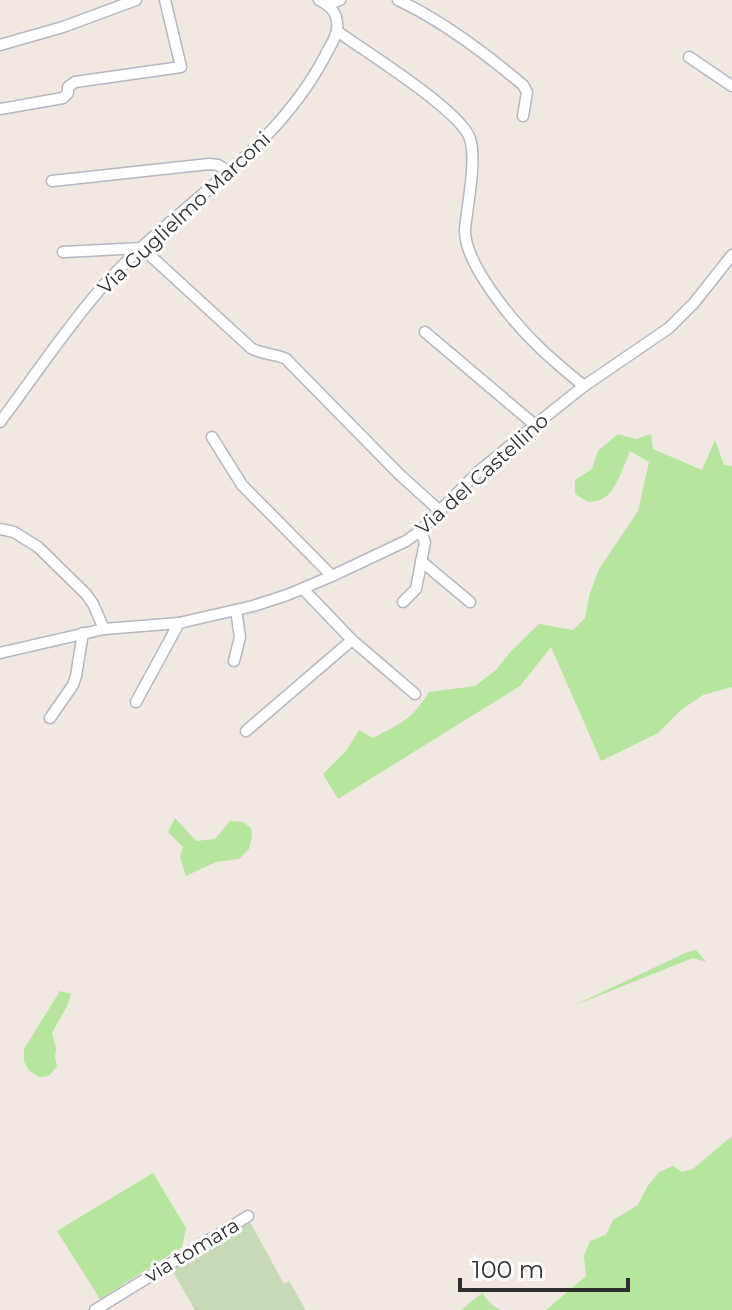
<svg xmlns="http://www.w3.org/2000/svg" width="732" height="1310" viewBox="0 0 732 1310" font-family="Montserrat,sans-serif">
	<rect width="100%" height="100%" fill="#efe9e1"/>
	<g fill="#b6e59e">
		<path d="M618 434 636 439 651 434 653 449 702 470 715 440 724 465 732 466V687L703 695 681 710 658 733 601 761 551 647 520 686 338 799 323 774 346 751 359 730 373 738C400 724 413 719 429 692L475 686 496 670 511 651 539 624 573 630 585 618 590 593 599 569 638 511 649 462 630 451C625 463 615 494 602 499 598 501 593 501 588 502L575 494V480L592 469 598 451Z"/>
		<polygon points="175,818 196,841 215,839 230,821 243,822 251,828 252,837 249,849 239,859 216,862 186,876 180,857 183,847 168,832"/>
		<polygon points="696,950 706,962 693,958 573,1006 685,953"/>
		<polygon points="60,991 71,994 67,1006 52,1033 56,1048 55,1057 57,1066 49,1076 40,1077 29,1071 24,1061 24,1049"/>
		<polygon points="732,1136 732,1310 546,1310 586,1276 584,1256 590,1241 606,1235 613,1220 638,1205 647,1187 659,1172 673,1166 682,1172 693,1169"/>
		<polygon points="153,1173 186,1228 182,1247 100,1299 57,1231"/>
		<polygon points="482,1293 491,1304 500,1310 461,1310"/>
	</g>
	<polygon fill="#c8d9b8" points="250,1222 284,1284 289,1281 306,1310 195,1310 170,1267"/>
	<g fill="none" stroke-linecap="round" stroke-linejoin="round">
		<g stroke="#b4b7c1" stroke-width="13">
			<g id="minor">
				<path d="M398 0C443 21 485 53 523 85L527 92 523 116"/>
				<polyline points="328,5 340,0"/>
				<path d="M337 31C364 51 462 111 470 139 477 161 467 206 465 230 464 263 513 322 537 345 552 360 568 373 584 386"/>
				<polyline points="0,45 63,27 136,0"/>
				<polyline points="689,57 732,86"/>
				<polyline points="0,109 63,98 68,93 68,87 75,82 181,67 165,0"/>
				<polyline points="52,181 209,164 218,165 230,172"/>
				<path d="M63 252 142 248 251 348C262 355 275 353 286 359L399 474 440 511"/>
				<polyline points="425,332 535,425"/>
				<path d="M0 422C34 377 66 328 103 286 175 206 274 154 325 56 330 46 339 34 337 22 336 11 329 5 319 0"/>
				<polyline points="212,437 242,485 332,576"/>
				<polyline points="0,529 14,532 38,547 86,594 93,604 104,629"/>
				<polyline points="421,561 470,602"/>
				<polyline points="303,589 352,640 415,694"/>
				<polyline points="403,602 416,589 425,542 420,531"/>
				<polyline points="0,653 104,629 179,623 253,606 287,595 332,576 406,541 420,531 478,472 535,425 584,386 669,328 694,303 732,255"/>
				<polyline points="234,661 240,637 236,610"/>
				<polyline points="136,702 179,623"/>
				<polyline points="50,718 73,685 76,676 83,633"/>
				<polyline points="246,731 352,640"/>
				<polyline points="95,1310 248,1216"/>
			</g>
		</g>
		<use href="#minor" stroke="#fff" stroke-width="10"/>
	</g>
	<g text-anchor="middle" stroke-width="6" stroke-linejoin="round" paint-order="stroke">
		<g font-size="20" fill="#2e2e2e" stroke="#fff">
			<text transform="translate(184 213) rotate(-43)" y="7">Via Guglielmo Marconi</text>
			<text transform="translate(482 474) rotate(-42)" y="7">Via del Castellino</text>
			<text transform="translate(192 1250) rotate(-31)" y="7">via tomara</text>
		</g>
	</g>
	<path d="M460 1278v12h168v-12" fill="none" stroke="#2e2e2e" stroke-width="4"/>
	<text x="472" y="1278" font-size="24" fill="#2e2e2e" stroke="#ffffff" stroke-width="6" paint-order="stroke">100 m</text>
</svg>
